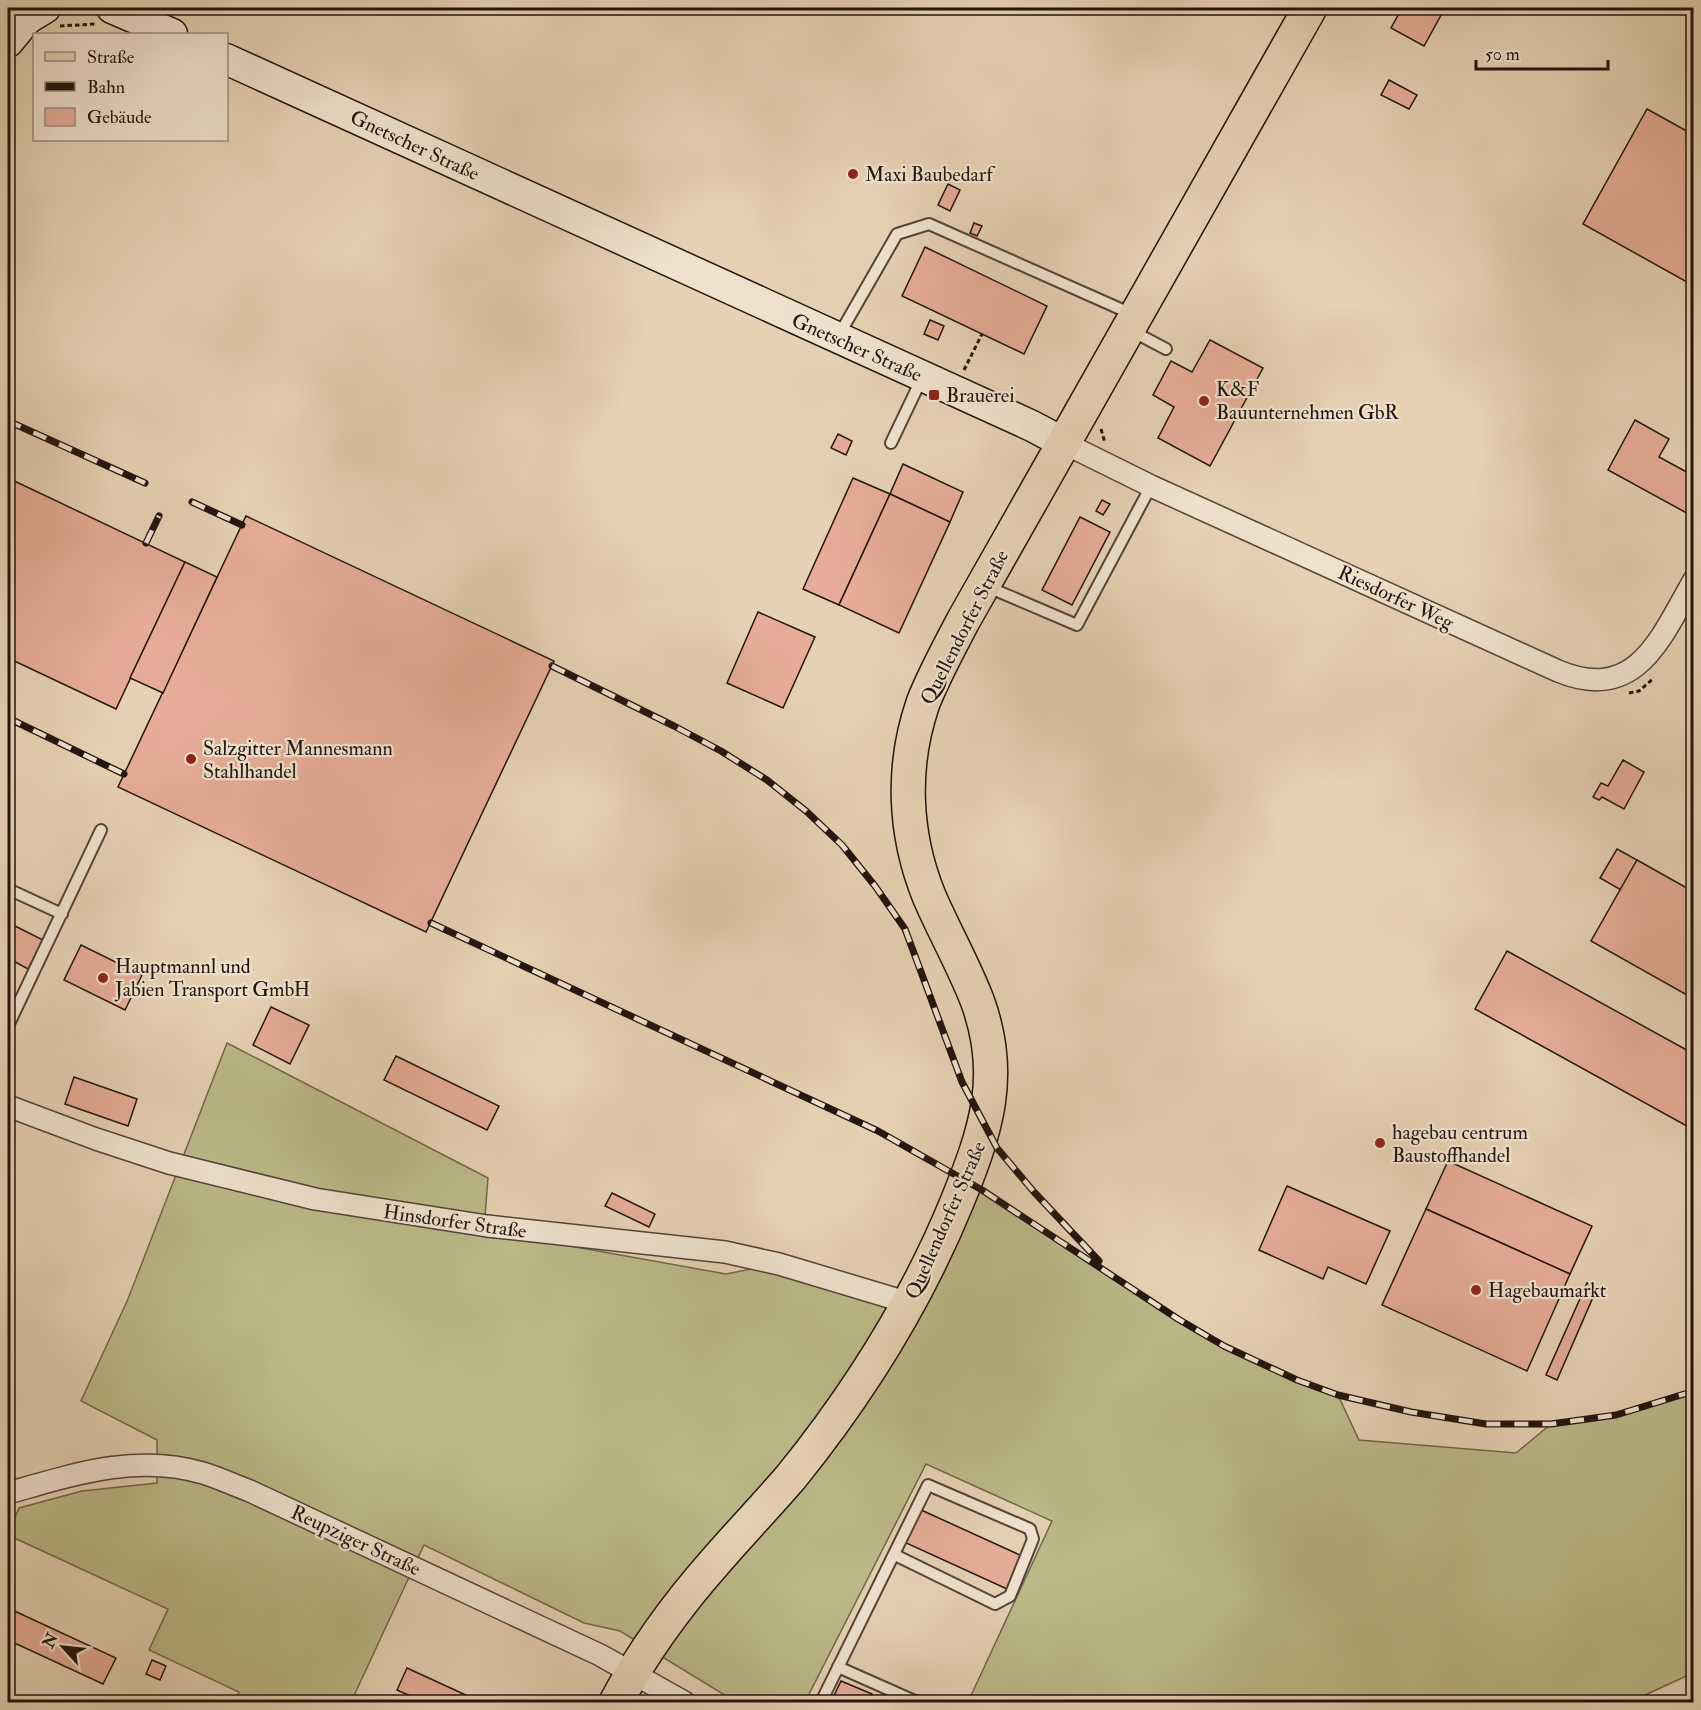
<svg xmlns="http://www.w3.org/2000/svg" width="1701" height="1710" viewBox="0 0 1701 1710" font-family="'IM FELL Double Pica',serif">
	<rect width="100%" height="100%" fill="#e6d1b3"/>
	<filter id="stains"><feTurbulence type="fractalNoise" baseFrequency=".00333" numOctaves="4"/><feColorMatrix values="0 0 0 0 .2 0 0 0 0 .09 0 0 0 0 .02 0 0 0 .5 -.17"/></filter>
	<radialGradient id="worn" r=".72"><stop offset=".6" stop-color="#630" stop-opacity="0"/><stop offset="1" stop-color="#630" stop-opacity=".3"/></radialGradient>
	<polygon fill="#bcb988" stroke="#70664c" stroke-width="1.5" points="227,1043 488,1178 485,1216 559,1244 726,1274 756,1268 889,1306 971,1195 982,1190 1116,1279 1224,1346 1338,1395 1359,1440 1516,1453 1551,1424 1616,1415 1693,1391 1693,1673 1630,1702 968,1702 1052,1521 926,1464 805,1702 736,1702 620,1631 584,1623 424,1545 351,1702 234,1702 239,1692 149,1650 168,1609 8,1535 19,1508 82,1491 157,1483 157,1440 81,1401 128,1299"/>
	<g fill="#e6ac97" stroke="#23140f" stroke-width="1.5">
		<polygon points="1402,8 1445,8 1424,46 1391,28"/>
		<polygon points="1389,80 1417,95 1409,109 1381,95"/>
		<polygon points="1647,109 1694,135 1694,286 1583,224"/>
		<polygon points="948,184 960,190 950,211 938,205"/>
		<polygon points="974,223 982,226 977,236 970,233"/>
		<polygon points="925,247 1047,306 1024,354 902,296"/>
		<polygon points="930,320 944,326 938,340 924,334"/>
		<polygon points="1210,340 1263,368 1210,466 1158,438 1174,407 1153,395 1171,361 1192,372"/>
		<polygon points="1635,420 1669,439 1659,457 1694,476 1694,517 1608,470"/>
		<polygon points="838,434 852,441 846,455 831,448"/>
		<polygon points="903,464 963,492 950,522 890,494"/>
		<polygon points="8,478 185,562 116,709 8,658"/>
		<polygon points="853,478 890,494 839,605 803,589"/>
		<polygon points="890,494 950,522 899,633 839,605"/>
		<polygon points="1102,500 1110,504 1103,515 1096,511"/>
		<polygon points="246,516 554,661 426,932 118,787"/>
		<polygon points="1080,517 1110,532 1072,605 1042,590"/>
		<polygon points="185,562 217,577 163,693 130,678"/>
		<polygon points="758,612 815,637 783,708 727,683"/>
		<polygon points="1623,760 1644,772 1624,809 1602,797 1599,800 1593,797 1601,783 1608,786"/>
		<polygon points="1617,849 1637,860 1621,890 1600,878"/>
		<polygon points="1637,860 1694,892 1694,999 1591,941"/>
		<polygon points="13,925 43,940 28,969 8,958 8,935"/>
		<polygon points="81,945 142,975 125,1010 64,980"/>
		<polygon points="1507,951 1694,1054 1694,1130 1475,1009"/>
		<polygon points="271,1007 309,1025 290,1064 253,1045"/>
		<polygon points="396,1056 499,1106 487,1130 384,1080"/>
		<polygon points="74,1077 137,1099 128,1126 65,1104"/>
		<polygon points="1448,1161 1592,1226 1570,1274 1426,1209"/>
		<polygon points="1287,1186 1390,1231 1366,1284 1328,1267 1323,1279 1259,1250"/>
		<polygon points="612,1193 655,1214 649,1227 605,1206"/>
		<polygon points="1426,1209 1570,1274 1527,1371 1382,1305"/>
		<polygon points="1587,1283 1597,1288 1557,1380 1546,1375"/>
		<polygon points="919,1509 1022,1556 1007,1589 904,1542"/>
		<polygon points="8,1608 116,1658 103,1684 8,1640"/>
		<polygon points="152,1660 166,1666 160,1680 146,1674"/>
		<polygon points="407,1668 481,1702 424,1702 397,1690"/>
		<polygon points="841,1681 872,1694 870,1699 879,1702 831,1702"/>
	</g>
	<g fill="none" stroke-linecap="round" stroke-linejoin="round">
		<g stroke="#544338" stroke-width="14">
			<g id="lane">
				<polyline points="1132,331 1166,349"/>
				<polyline points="839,335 897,234 929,224 1134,315"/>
				<polyline points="891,443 922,378"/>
				<polyline points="988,587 1077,625 1151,486"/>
				<polyline points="8,889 62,914"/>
				<polyline points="8,1026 101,830"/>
				<polyline points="838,1667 917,1702"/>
				<polyline points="821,1702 928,1485 1030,1529 1033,1539 1010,1596 995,1604 895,1555"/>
			</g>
		</g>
		<g stroke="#544338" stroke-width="24">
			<g id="street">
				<path d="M1064 443 1151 486 1558 671C1637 704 1661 637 1694 580"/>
				<polyline points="8,1106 96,1139 169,1163 315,1199 487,1226 725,1252 779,1264 909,1303"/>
				<path d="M8 1493C72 1475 136 1453 203 1473 219 1478 234 1485 250 1491L600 1655 684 1702"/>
			</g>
		</g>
		<g stroke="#23140f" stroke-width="33">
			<g id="secondary">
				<polyline points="112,8 172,34"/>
				<polyline points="8,42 27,19 45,8"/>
				<polyline points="226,59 1032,426 1064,443"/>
			</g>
		</g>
		<g stroke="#23140f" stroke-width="36">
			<path id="primary" d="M616 1702C643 1652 677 1605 715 1562 740 1533 766 1506 791 1477 859 1393 916 1302 957 1202 986 1131 1005 1075 977 1000 963 964 944 931 929 896 904 834 901 767 923 703 934 675 949 648 963 621L1310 8"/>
		</g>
		<g stroke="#23140f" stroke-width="3" stroke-dasharray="4.5 3" stroke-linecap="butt">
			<polyline points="60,26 95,24"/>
			<polyline points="964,370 982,334"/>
			<polyline points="1101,429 1105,443"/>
			<polyline points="1629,693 1639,691 1654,678"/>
		</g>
		<use href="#lane" stroke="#efe1ce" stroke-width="10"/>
		<use href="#street" stroke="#efe1ce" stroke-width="21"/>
		<use href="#secondary" stroke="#efe1ce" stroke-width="30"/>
		<use href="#primary" stroke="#e6d1b3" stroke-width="33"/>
		<g stroke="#23140f" stroke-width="7">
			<g id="rail">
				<polyline points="8,421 145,483"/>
				<polyline points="192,502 242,525"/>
				<polyline points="146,543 159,516"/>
				<polyline points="552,666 674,726 721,751 767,780 806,811 842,845 875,886 905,929 962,1082 997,1148 1034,1192 1099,1261"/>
				<polyline points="8,718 124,774"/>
				<polyline points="431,923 878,1131 982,1190 1178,1319 1224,1346 1297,1380 1338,1395 1411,1412 1486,1424 1551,1424 1616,1415 1694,1391"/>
			</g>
		</g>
		<use href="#rail" stroke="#efe1ce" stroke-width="4.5" stroke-dasharray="14" stroke-linecap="butt"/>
	</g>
	<g fill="#8f2418" stroke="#efe1ce" stroke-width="2">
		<circle cx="853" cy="174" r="6"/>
		<rect x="928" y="389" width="12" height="12" rx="3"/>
		<circle cx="1204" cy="401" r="6"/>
		<circle cx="191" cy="759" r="6"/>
		<circle cx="103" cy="978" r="6"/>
		<circle cx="1380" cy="1143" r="6"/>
		<circle cx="1476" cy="1290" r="6"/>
	</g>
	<g text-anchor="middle" stroke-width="4.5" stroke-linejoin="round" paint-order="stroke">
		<g font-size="20" fill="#23140f" stroke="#efe1ce">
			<text transform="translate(415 145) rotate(25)" y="7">Gnetscher Straße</text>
			<text transform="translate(857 347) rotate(24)" y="7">Gnetscher Straße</text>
			<text transform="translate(1396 597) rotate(25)" y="7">Riesdorfer Weg</text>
			<text transform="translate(964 627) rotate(-63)" y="7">Quellendorfer Straße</text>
			<text transform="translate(945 1220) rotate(-66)" y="7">Quellendorfer Straße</text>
			<text transform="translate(455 1221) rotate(8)" y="7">Hinsdorfer Straße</text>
			<text transform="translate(356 1540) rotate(25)" y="7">Reupziger Straße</text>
		</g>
		<g font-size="20" fill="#23140f" stroke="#efe1ce" text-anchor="start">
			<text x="865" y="181">Maxi Baubedarf</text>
			<text x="1216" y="396">K&amp;F<tspan x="1216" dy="23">Bauunternehmen GbR</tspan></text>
			<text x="946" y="402">Brauerei</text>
			<text x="203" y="755">Salzgitter Mannesmann<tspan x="203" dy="23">Stahlhandel</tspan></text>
			<text x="115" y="973">Hauptmannl und<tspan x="115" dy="23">Jabien Transport GmbH</tspan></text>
			<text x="1392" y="1139">hagebau centrum<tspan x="1392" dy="23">Baustoffhandel</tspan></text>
			<text x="1488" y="1297">Hagebaumarkt</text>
		</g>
	</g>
	<rect width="1701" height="1710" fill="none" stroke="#e6d1b3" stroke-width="30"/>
	<rect x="9" y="9" width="1683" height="1692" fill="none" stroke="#23140f" stroke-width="3"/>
	<rect x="15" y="15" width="1671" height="1680" fill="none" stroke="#23140f" stroke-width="1.5"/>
	<rect x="33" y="33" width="195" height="108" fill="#efe1ce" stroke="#9d8f82" stroke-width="1.5"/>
	<rect x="45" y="52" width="30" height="9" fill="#e6d1b3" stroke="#9d8f82" stroke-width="1.5"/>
	<text x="87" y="63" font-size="18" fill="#23140f">Straße</text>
	<rect x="45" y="82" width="30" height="9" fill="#23140f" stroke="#9d8f82" stroke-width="1.5"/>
	<text x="87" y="93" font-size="18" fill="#23140f">Bahn</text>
	<rect x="45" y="108" width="30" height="18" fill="#e6ac97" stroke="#9d8f82" stroke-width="1.5"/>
	<text x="87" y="123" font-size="18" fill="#23140f">Gebäude</text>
	<g transform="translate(63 1647) rotate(297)" stroke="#efe1ce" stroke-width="4.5" paint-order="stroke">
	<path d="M0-4.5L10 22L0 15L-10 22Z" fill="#23140f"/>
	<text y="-9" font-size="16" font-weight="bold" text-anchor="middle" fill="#23140f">N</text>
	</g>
	<path d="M1476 60v9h132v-9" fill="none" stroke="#23140f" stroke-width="3"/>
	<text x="1485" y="60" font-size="18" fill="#23140f" stroke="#efe1ce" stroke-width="4.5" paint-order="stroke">50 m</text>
	<rect width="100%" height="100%" filter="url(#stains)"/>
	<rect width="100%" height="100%" fill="url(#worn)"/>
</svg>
